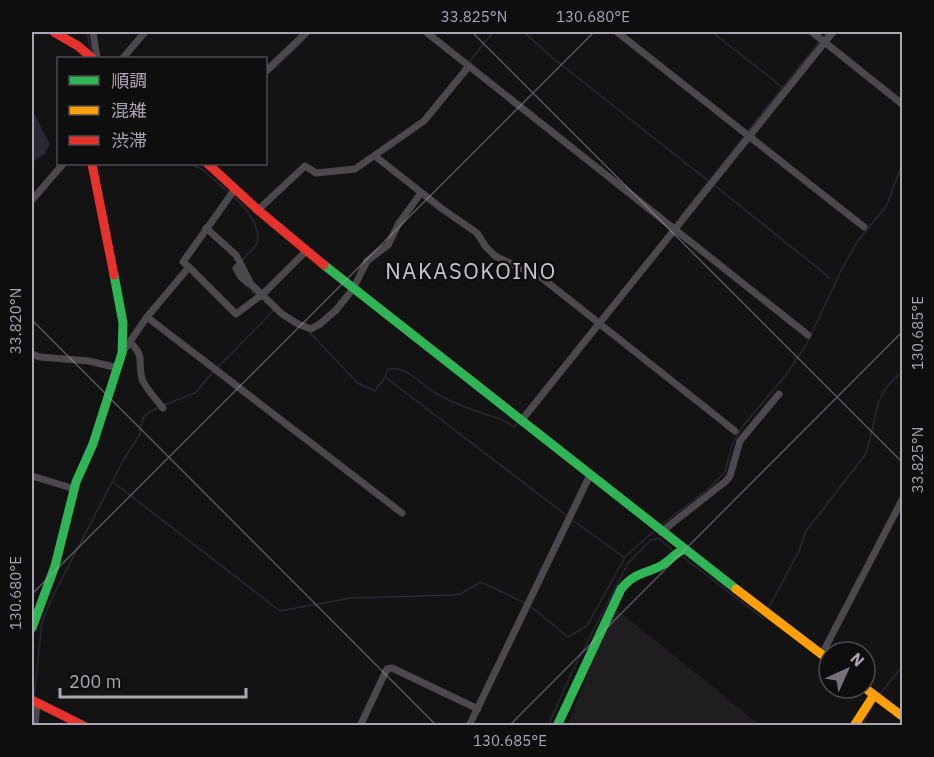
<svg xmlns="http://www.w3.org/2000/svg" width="934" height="757" viewBox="0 0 934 757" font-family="'IBM Plex Sans','Noto Sans JP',sans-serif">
	<rect width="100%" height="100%" fill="#141314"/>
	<polygon fill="#1f1d1f" points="615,608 760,725 567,726"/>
	<polygon fill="#292834" points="32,110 50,144 44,155 32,162"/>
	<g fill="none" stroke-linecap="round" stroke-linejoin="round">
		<g stroke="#292834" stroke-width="1.5">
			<polyline points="87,32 91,52"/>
			<polyline points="524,32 548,54 707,180"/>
			<polyline points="712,32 782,87"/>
			<polyline points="823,37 828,32"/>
			<polyline points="469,62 493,32"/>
			<polyline points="266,76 304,40"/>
			<polyline points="748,131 820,41"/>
			<polyline points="191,164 203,170 228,192"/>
			<polyline points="714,185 830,278"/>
			<path d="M234 197C245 207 264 229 256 245 253 250 246 255 242 260"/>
			<polyline points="681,216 744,137"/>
			<polyline points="245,284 256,295"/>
			<polyline points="309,332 358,383 375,391 385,377 566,515"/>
			<polyline points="217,368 274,310"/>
			<path d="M385 377 388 369C407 365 422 386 437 394 451 402 469 409 485 414 496 418 505 419 514 427L517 424"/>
			<polyline points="164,405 195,393 213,372"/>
			<polyline points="113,482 280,611 351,598 454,595 460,594 481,582 525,603"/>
			<polyline points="572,520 624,557"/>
			<polyline points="661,525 708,489 725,472 732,445 742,427 786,375 806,345 841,271 857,242 887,205 902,164"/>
			<polyline points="679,554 764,619"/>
			<polyline points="529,605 568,637 587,626 625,557 655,530"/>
			<path d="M768 609 799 551 806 531 865 455C879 419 869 398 902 372"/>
			<polyline points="880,694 902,667"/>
			<polyline points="34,697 42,622 53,596 124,459 139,436 143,418 149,412 160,407"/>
			<polyline points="32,719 32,705"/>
			<polyline points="548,726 572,672 628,563 651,540 658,538 672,550"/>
			<polyline points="862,726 873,705"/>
		</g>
		<g stroke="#4b494d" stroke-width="7">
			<polyline points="93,32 97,58"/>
			<polyline points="426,32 808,335"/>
			<polyline points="617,32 864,227"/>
			<polyline points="812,32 902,104"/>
			<polyline points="123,58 145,32"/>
			<polyline points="266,71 307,32"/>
			<polyline points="375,156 441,208 477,233 486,247 495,256 542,278 735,431"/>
			<polyline points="32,200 63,164"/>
			<polyline points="258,210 305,166 316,173 355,169 424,121 469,66"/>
			<polyline points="206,228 236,255 251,284 282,314 298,324 311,329 320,324 336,310 353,289 367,261 388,245 399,223 421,193"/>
			<polyline points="240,265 236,268 241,277 248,283"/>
			<polyline points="189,267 236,314 263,294 306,251"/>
			<polyline points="147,317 402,513"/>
			<path d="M130 342C146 358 137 361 142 379 146 389 156 399 163 408"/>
			<polyline points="122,353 147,317 189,267 183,262 235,189"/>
			<polyline points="32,354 40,357 89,361 118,368"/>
			<polyline points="521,421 833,32"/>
			<polyline points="32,476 75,489"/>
			<polyline points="661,532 726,481 730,476 740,441 779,394"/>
			<polyline points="822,654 902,500"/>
			<polyline points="35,726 37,703"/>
			<polyline points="360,726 387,669 392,668 478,709"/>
			<polyline points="469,726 590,475"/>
		</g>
		<g stroke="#30b455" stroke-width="9">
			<polyline points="324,265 736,589"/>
			<polyline points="32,628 55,566 76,482 93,444 122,353 123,323 114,275"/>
			<path d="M557 726 621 589C637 570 646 575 664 564 671 559 676 553 684 549"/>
		</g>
		<g stroke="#ff9f0a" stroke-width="9">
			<polyline points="736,589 829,660"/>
			<polyline points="865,688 902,716"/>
			<polyline points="854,726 874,695"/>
		</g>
		<g stroke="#e5322d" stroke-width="9">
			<polyline points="54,32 78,46 92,58"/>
			<polyline points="92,164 114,275"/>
			<polyline points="208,164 258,210 324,265"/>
			<polyline points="32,700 84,726"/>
		</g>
	</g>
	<path fill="none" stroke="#aaa5b4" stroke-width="1.5" stroke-opacity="0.45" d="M472 32 902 462M32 320 437 726M32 594 594 32M509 726 902 332"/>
	<g text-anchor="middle" stroke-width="5" stroke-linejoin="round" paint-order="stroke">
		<g font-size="22" letter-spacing="1.5" fill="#cac6d0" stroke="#0f0e0f">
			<text x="471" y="279">NAKASOKOINO</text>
		</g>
	</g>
	<rect width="934" height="757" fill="none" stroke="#0f0e0f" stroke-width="66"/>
	<rect x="57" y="57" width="210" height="108" fill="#0f0e0f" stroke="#4d4a51" stroke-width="1.5"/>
	<rect x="69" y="76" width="30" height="9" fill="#30b455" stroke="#4d4a51" stroke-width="1.5"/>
	<text x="111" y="87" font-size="18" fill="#aaa5b4">順調</text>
	<rect x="69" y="106" width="30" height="9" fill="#ff9f0a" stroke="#4d4a51" stroke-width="1.5"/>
	<text x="111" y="117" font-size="18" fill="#aaa5b4">混雑</text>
	<rect x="69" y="136" width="30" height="9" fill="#e5322d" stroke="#4d4a51" stroke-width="1.5"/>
	<text x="111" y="147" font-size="18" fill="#aaa5b4">渋滞</text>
	<g transform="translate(847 670) rotate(45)"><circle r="28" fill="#0f0e0f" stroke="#4d4a51" stroke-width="1.5"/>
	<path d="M0-4.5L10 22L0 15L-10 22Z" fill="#76727c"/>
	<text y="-9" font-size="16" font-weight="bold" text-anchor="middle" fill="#aaa5b4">N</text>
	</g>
	<path d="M60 688v9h186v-9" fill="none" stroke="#aaa5b4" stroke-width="3"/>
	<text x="69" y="688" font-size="18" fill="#aaa5b4" stroke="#0f0e0f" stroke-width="4.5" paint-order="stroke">200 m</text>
	<rect x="33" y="33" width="868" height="691" fill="none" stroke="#aaa5b4" stroke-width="2"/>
	<g font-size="15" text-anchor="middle" fill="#aaa5b4">
		<text x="474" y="22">33.825°N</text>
		<text x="593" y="22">130.680°E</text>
		<text transform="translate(16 321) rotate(-90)" y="5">33.820°N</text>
		<text transform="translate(918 333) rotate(-90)" y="5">130.685°E</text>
		<text transform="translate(918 460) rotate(-90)" y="5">33.825°N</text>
		<text transform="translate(16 593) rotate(-90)" y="5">130.680°E</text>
		<text x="510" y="746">130.685°E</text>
	</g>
</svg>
